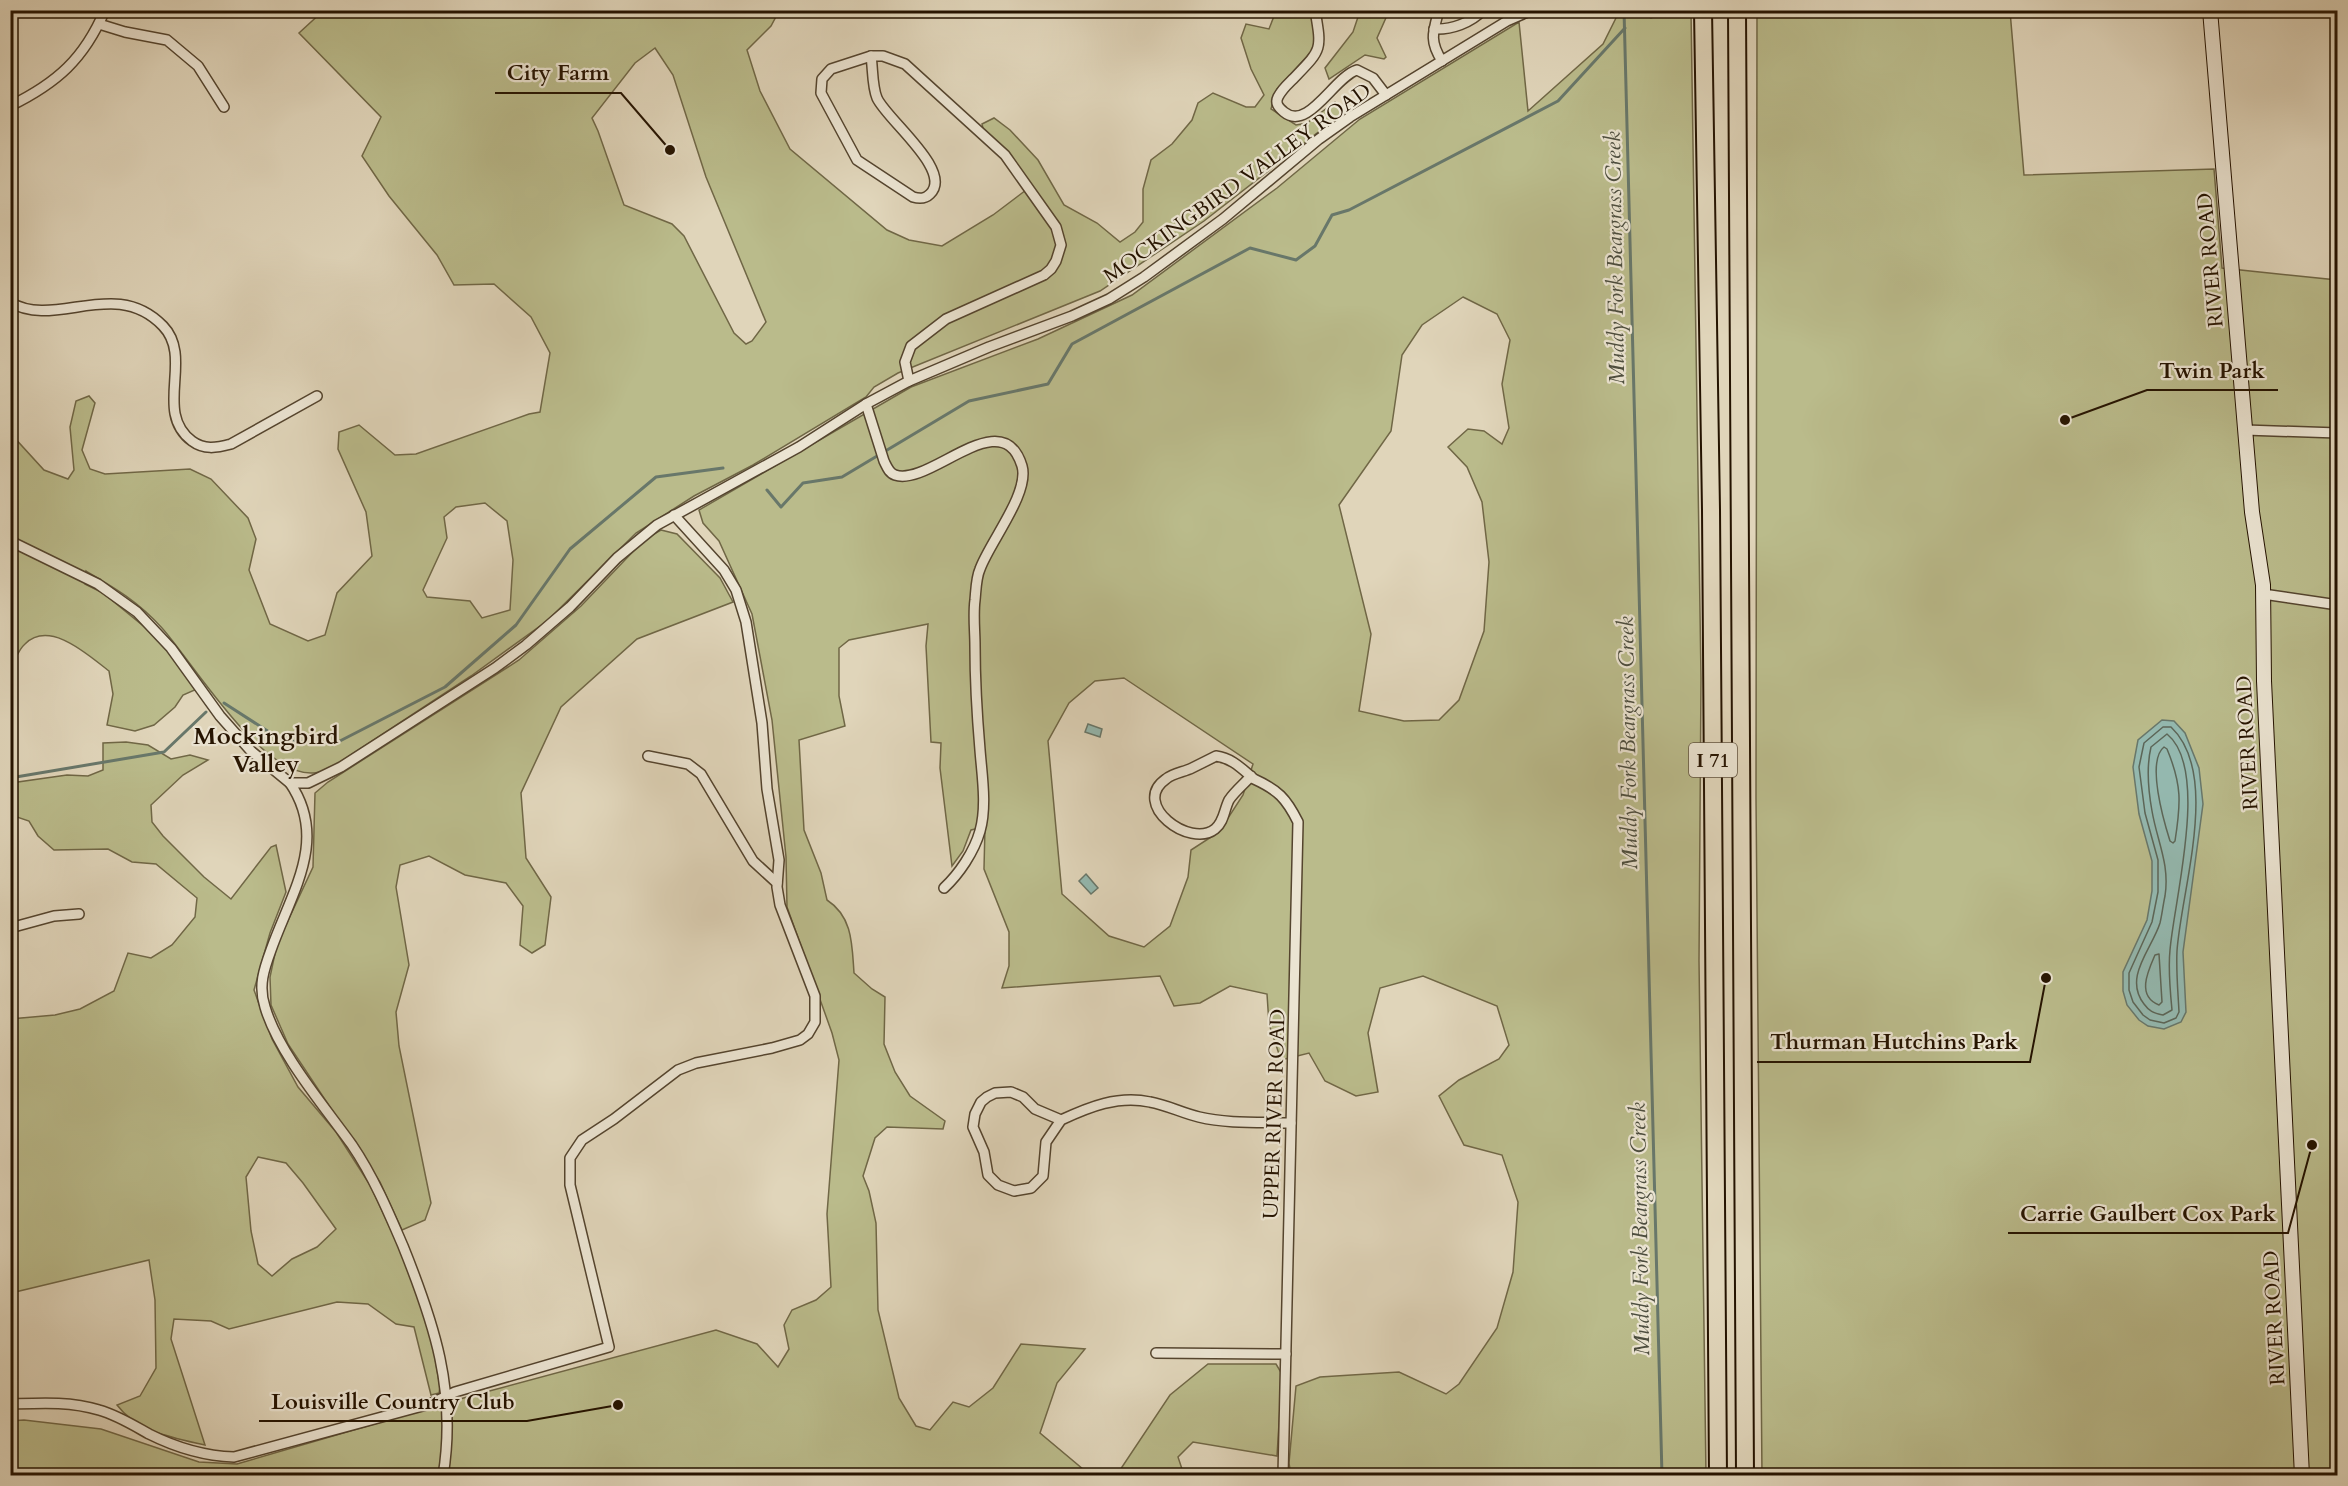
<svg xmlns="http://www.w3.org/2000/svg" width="2348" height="1486" viewBox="0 0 2348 1486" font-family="Cardo,serif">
	<rect width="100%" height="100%" fill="#e0d5ba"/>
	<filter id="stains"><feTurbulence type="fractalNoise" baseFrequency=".00333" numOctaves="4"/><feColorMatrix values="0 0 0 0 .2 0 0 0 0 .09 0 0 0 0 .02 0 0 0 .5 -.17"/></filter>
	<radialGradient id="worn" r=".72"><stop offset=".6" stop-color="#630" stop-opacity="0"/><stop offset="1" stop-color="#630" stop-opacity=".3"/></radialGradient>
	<g fill="#babb8b" stroke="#706746" stroke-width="1.5" fill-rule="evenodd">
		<path d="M323 11H779L771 26 747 50 760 91 790 149 887 230 909 240 942 246 993 215 1030 187 984 133 982 124 994 118 1010 130 1038 160 1064 205 1097 223 1120 242 1135 232 1143 222V189L1151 160 1172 144 1192 120 1198 103 1213 93 1246 107H1255L1264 95 1251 69 1241 38 1246 24 1269 29 1276 11H1310L1316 38 1312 51 1277 89 1271 109 1296 125 1307 123 1335 102 1344 112 1204 221 1100 291 898 373 874 387 866 397 753 465 694 496 636 533 547 621 471 676 331 768C325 770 319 773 313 773 261 776 194 664 162 628 139 602 115 588 86 571L85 584 103 593 158 638 197 689 183 695 175 707 154 725 135 731 107 725 113 694 109 671C89 656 50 619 25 644 19 649 16 658 13 664L11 665 10 552 16 536 11 534V434L44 470 68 479 74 470 70 427 76 401 89 396 95 403 82 450 90 469 105 474 190 469 211 479 248 518 256 539 249 570 270 624 308 641 325 635 337 593 372 556 366 512 338 449 339 432 359 425 395 455 416 454 529 414 540 412 550 353 531 317 494 284 454 285 437 255 389 196 362 156 381 117 299 33ZM655 48 673 75 706 177 766 322 752 341 746 344 734 333 684 236 672 224 624 205 598 131 592 118 635 63ZM485 503 507 521 513 560 510 610 482 618 470 601 427 597 423 590 447 538 444 517 456 507Z"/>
		<polygon points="1360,11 1389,11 1377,38 1386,57 1384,59 1365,55 1329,79 1325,68 1353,32"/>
		<path d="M1637 11 1651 18 1669 11H1691L1701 678 1699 961 1706 1475H1291L1289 1463 1296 1386 1320 1377 1399 1372 1446 1394 1459 1384 1497 1328 1513 1272 1518 1202 1502 1155 1464 1145 1439 1096 1459 1080 1499 1059 1509 1045 1497 1006 1423 976 1380 988 1368 1033 1378 1092 1356 1096 1325 1081 1309 1053 1281 1060 1269 1024 1267 994 1230 986 1200 1003 1174 1006 1160 976 1002 988 1009 966V932L984 869 985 827 971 830 963 851 952 866 940 768 941 743 931 742 926 646 928 624 849 640 839 648V696L845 726 799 740 804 830 821 873 827 900C853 917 852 945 854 973L872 989 885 997 884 1044 895 1072 910 1096 945 1121 943 1129 887 1127 875 1138 863 1176 869 1191 876 1223 878 1310 899 1398 916 1426 930 1430 953 1402 969 1407 993 1388 1021 1344 1085 1349 1057 1383 1040 1433 1090 1475H11L10 1421 24 1420 101 1429 199 1462 237 1464 467 1397 716 1330 757 1344 778 1367 789 1349 784 1325 792 1310 816 1300 831 1287 827 1214 839 1060 832 1033 787 907 786 857 772 720 752 614 719 541 703 523 699 510 911 387 1038 339 1132 295 1277 188 1360 119 1519 22 1528 111 1603 44 1619 12ZM1463 297 1497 314 1510 340 1502 384 1509 428 1502 444 1484 431 1468 429 1448 447 1467 467 1482 502 1489 562 1484 631 1459 700 1439 720 1404 721 1359 711 1371 634 1339 505 1391 431 1402 355 1422 325ZM1124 678 1253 764 1243 795 1219 832 1191 850 1188 877 1170 926 1144 947 1109 936 1062 894 1048 741 1069 703 1095 681Z"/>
		<polygon points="1757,11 2010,11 2024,175 2214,169 2222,268 2337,280 2337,1475 1762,1475 1756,798"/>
		<polygon points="661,530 677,534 720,578 733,602 637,639 561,707 521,793 526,858 551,897 545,945 532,953 520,945 523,906 506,883 465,875 429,856 400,865 396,887 409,965 396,1012 399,1046 431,1203 425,1220 402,1230 380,1182 288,1044 271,1005 270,977 277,944 313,867 315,793 328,782 519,660 581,606 645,539"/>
		<path d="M126 742 148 745 171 759 190 755 208 760 183 775 151 805 152 822 163 836 204 877 231 899 271 847 276 845 286 892 270 933 254 990 272 1039 298 1087 336 1132 370 1185 398 1245 414 1282 431 1334 440 1387 439 1393 431 1395 414 1327 396 1324 368 1304 337 1302 229 1329 211 1321 174 1319 171 1339 205 1445C174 1438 137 1432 117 1405L140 1396 156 1368 155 1300 149 1260 11 1293 10 1019 55 1015 80 1009 114 991 128 953 151 958 172 945 195 917 197 898 156 864 132 862 108 849 54 850 38 836 29 821 11 815V783L67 775 88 776 103 770V743ZM258 1157 286 1163 303 1183 336 1229 317 1247 292 1259 272 1276 258 1264 251 1231 246 1177Z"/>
		<polygon points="1208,1364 1276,1364 1282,1374 1277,1456 1193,1442 1178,1457 1184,1475 1116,1476 1170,1395"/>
	</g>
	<g fill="#94b9b0" stroke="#68776a" stroke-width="1.5">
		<polygon points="2162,720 2174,721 2185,733 2199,768 2203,804 2183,952 2186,1012 2181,1022 2164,1029 2148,1026 2139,1020 2127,1005 2123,991 2123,972 2147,920 2152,891 2152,861 2139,814 2133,767 2138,740"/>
		<polygon points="1088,724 1102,729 1100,737 1085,732"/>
		<polygon points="1086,874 1098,888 1091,894 1079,881"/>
	</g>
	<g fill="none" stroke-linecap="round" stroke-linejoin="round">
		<g stroke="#5c6658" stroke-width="1.5">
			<path d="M2163 727H2171C2221 774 2181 890 2177 951 2176 971 2178 992 2179 1012L2176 1018 2164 1023 2150 1020 2143 1015 2133 1002 2129 990V973L2152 922 2158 892V860L2145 813 2139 767 2144 743Z"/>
			<path d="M2167 734C2210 769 2174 900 2170 950 2168 969 2170 990 2172 1010L2163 1015C2153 1013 2149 1011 2144 1004 2123 977 2152 949 2160 923 2162 915 2163 905 2165 896 2170 864 2157 841 2152 811 2148 789 2146 768 2151 747Z"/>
			<path d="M2164 747 2167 749C2182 785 2181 803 2175 841L2173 843 2170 841C2164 822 2146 761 2164 747Z"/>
			<path d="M2159 954 2162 1002 2159 1005C2136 996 2148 971 2155 955Z"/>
		</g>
		<g stroke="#68776a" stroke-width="3">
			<polyline points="1624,10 1662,1476"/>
			<polyline points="767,490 781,507 803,483 842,477 969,401 1048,384 1072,344 1250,248 1296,260 1315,246 1332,215 1349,210 1558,101 1625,28"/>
			<polyline points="224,703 283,741 336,743 445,687 516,625 570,549 656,477 723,468"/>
			<polyline points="10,778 164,752 206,712"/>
		</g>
		<g stroke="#54442e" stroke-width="12">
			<g id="street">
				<path d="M1315 10C1322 51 1322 49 1293 79 1288 84 1282 89 1278 97 1275 103 1278 107 1284 112 1308 132 1334 77 1357 70L1373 78 1386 95"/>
				<path d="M1439 10C1433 32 1429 41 1442 61"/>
				<polyline points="99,24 125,32 167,40 198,66 224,107"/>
				<path d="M1434 29C1451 30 1471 23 1483 10"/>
				<polyline points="871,56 883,56 905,64 1005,155 1056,227 1061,245 1056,261 1051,269 1044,275 946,319 911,346 905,362 909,381"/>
				<path d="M871 56C873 69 872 86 877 98 886 119 954 171 930 194 925 199 920 199 913 197L857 160 821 93 822 79 831 69Z"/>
				<path d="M10 106C57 83 84 59 105 10"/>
				<path d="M10 302C55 330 115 276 163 326 194 358 153 412 192 441 204 450 216 448 231 444L317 396"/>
				<path d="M866 404 884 461C887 467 889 473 895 475 930 487 1002 401 1022 466 1030 493 989 543 980 569 976 578 976 590 975 600 973 615 975 631 975 646 975 680 977 715 980 750 982 776 987 806 980 831 974 852 959 874 944 888"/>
				<polyline points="2245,430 2338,433"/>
				<polyline points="10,541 98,584 137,612 171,648 220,716 251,751 290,783 308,783 341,767 495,668 526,645 570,607 617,558 657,525 799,447 866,404 909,381 989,347 1072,316 1109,299 1144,277 1223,219 1319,139 1350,117 1507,21 1532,10"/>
				<polyline points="2263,594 2338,605"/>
				<polyline points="648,756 688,764 701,774 753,861 777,883"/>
				<path d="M1251 776C1244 784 1235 791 1229 800 1224 810 1224 822 1215 829 1190 849 1130 804 1166 779 1173 773 1184 772 1192 768 1200 764 1208 760 1216 756 1232 758 1242 769 1254 779 1278 790 1286 798 1298 822L1283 1476"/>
				<path d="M290 783C329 840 291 893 271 950 264 969 258 986 265 1007 278 1052 324 1106 352 1145 373 1176 388 1211 403 1246 434 1323 457 1391 443 1476"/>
				<polyline points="10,928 54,916 79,914"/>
				<path d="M1061 1120 1046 1142 1043 1176 1031 1188 1014 1191 998 1185 988 1175 984 1152 973 1127 975 1114 981 1102 987 1097 995 1093 1011 1092 1023 1097 1035 1109 1061 1120C1089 1107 1118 1095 1150 1102 1167 1105 1182 1113 1199 1117 1228 1124 1261 1122 1291 1123"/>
				<polyline points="1156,1353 1286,1354"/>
				<path d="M10 1404C40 1403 70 1401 99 1410 117 1415 133 1425 149 1434 177 1448 203 1456 234 1457L430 1404 455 1392 609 1347 570 1185V1158L582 1140 614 1119 678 1070 696 1063 772 1048 800 1040 808 1034 815 1022V996L780 905 777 887 779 860 767 789 762 723 746 622 736 590 724 570 674 515"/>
			</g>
		</g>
		<g stroke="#251300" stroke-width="16">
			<polyline id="secondary" points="2210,10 2252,512 2263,585 2264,681 2302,1476"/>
		</g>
		<g stroke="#251300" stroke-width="20">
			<g id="highway">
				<polyline points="1703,10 1711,510 1718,1476"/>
				<polyline points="1737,10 1745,1476"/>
			</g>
		</g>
		<use href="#street" stroke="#ebe4d2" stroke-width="9"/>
		<use href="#secondary" stroke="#ebe4d2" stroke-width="14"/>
		<use href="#highway" stroke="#e0d5ba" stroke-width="16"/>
	</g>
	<g text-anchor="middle" stroke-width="4.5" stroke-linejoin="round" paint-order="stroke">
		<rect fill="#ebe4d2" stroke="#60523f" stroke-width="1.5" x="1689" y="743" width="48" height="34" rx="4.5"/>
		<g font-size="20" font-weight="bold" fill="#251300">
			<text x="1713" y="767">I 71</text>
		</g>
		<g font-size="21" fill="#251300" stroke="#ebe4d2">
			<text transform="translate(1237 183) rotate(-36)" y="7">MOCKINGBIRD VALLEY ROAD</text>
			<text transform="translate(2210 260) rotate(-95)" y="7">RIVER ROAD</text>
			<text transform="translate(2247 743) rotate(-93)" y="7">RIVER ROAD</text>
			<text transform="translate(1274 1114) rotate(-88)" y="7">UPPER RIVER ROAD</text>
			<text transform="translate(2274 1318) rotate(-93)" y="7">RIVER ROAD</text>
		</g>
		<g font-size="22" font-style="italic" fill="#4c4d3e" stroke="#ebe4d2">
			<text transform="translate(1614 258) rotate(-91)" y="8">Muddy Fork Beargrass Creek</text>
			<text transform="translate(1627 743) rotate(-91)" y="8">Muddy Fork Beargrass Creek</text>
			<text transform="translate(1639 1229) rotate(-91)" y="8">Muddy Fork Beargrass Creek</text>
		</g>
		<g font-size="24" font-weight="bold" fill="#251300" stroke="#ebe4d2">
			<text x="266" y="744">Mockingbird<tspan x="266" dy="28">Valley</tspan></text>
		</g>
	</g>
	<path fill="none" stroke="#251300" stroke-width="2" d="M670 150L621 93H495M2065 420L2147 390H2278M2046 978L2030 1062H1757M2312 1145L2288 1233H2008M618 1405L527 1421H259"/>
	<g fill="#251300" stroke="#ebe4d2" stroke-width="2">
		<circle cx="670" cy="150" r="6"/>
		<circle cx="2065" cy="420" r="6"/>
		<circle cx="2046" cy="978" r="6"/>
		<circle cx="2312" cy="1145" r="6"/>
		<circle cx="618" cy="1405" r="6"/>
	</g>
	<g font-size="22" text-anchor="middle" font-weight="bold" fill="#251300" stroke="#ebe4d2" stroke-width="4.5" stroke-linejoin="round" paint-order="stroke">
		<text x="558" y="80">City Farm</text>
		<text x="2212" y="378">Twin Park</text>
		<text x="1894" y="1049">Thurman Hutchins Park</text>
		<text x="2148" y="1221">Carrie Gaulbert Cox Park</text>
		<text x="393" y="1409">Louisville Country Club</text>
	</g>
	<rect width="2348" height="1486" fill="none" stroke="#e0d5ba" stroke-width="36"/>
	<rect x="12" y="12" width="2324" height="1462" fill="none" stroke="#251300" stroke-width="3"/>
	<rect x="18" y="18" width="2312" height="1450" fill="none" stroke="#251300" stroke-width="1.5"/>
	<rect width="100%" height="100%" filter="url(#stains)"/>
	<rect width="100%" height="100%" fill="url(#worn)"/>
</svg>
